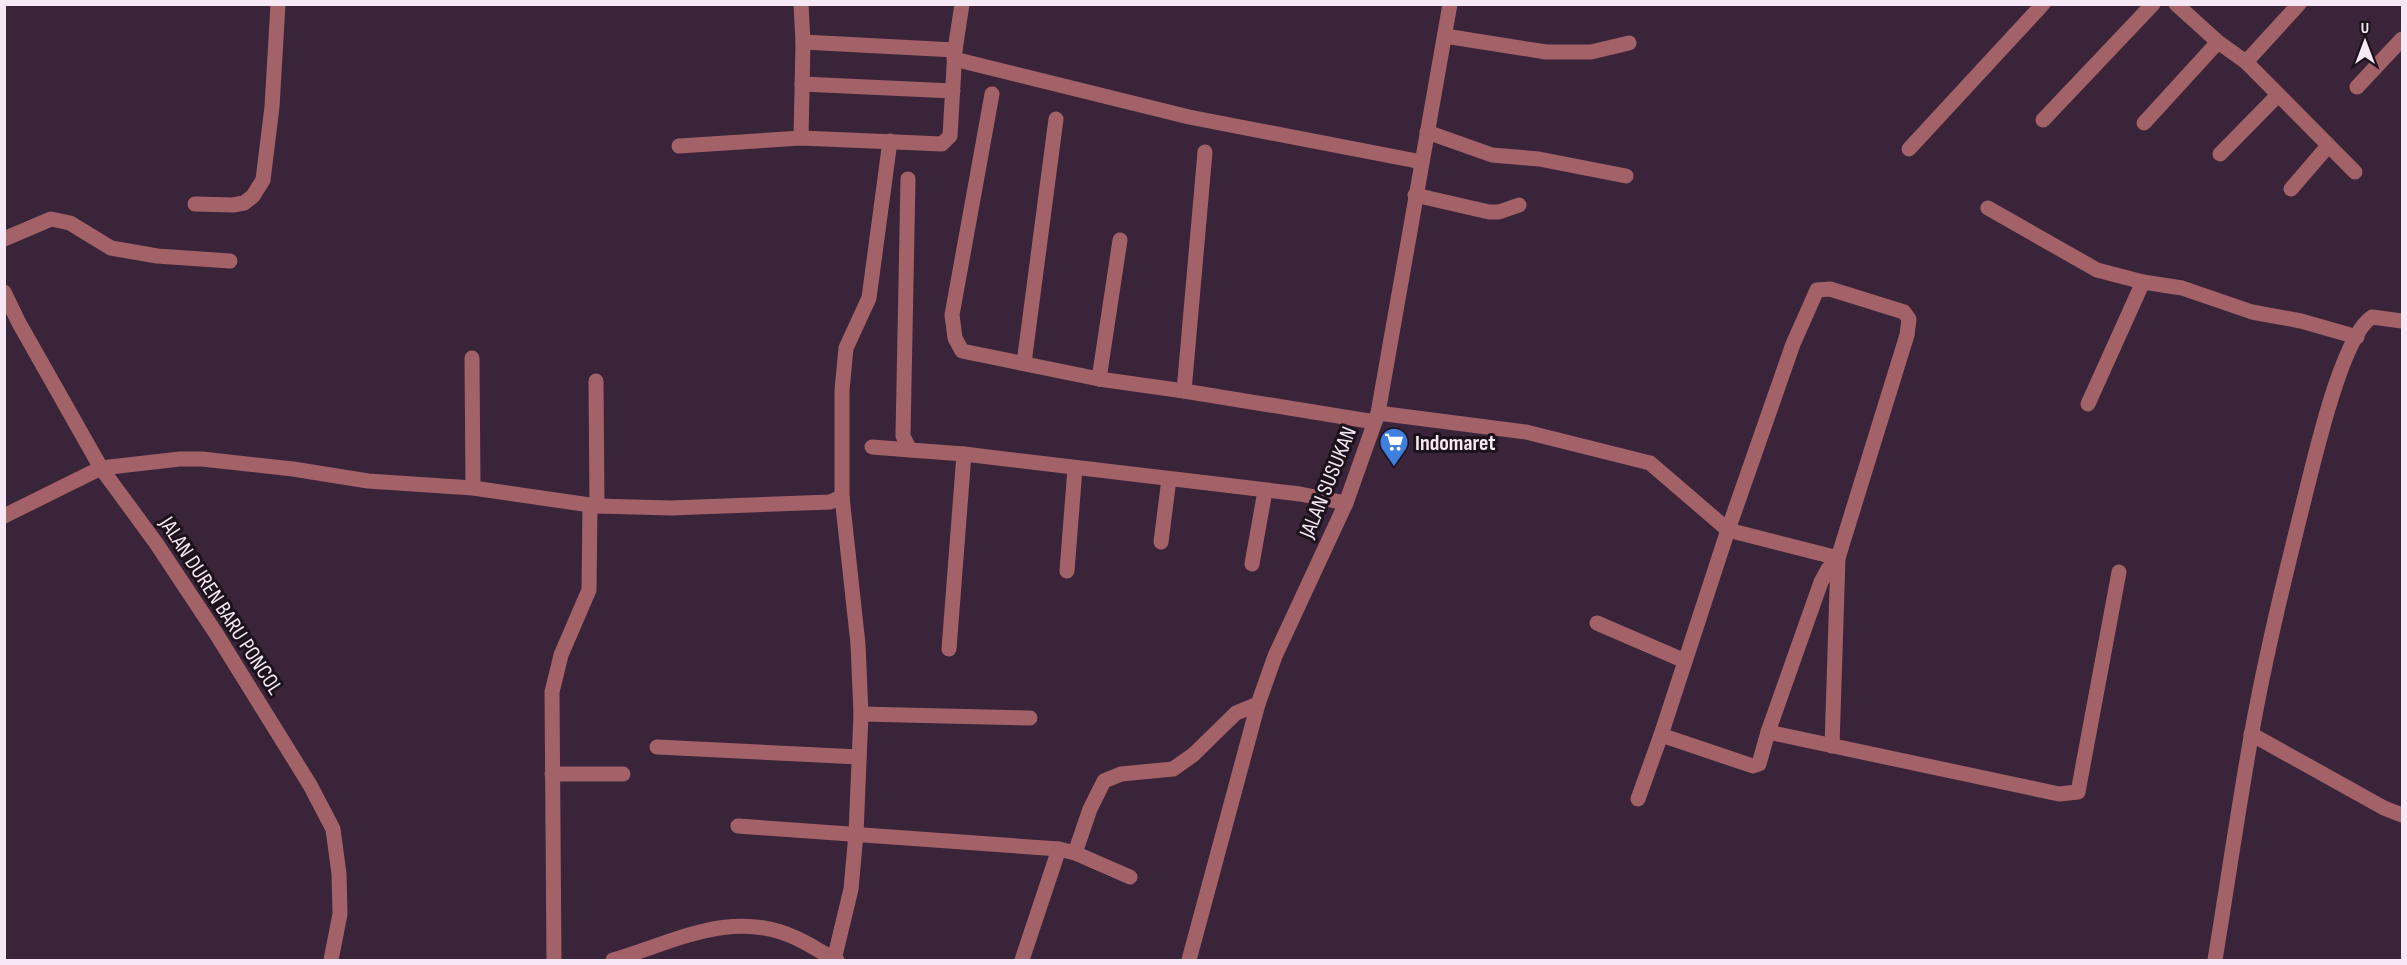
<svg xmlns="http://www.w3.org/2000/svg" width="2407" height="965" viewBox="0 0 2407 965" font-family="'Sofia Sans Condensed',sans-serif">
	<rect width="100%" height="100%" fill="#3a2439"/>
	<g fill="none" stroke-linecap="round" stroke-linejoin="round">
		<g stroke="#a36268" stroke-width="15">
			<polyline points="801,4 803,42 801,138"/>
			<polyline points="2176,4 2218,42 2246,62 2355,172"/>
			<polyline points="1445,36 1546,52 1591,52 1629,43"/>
			<polyline points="803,42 955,50"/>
			<polyline points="954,59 1189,117 1422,162"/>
			<polyline points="2246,62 2299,4"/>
			<polyline points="802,84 953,91"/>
			<polyline points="2357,87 2402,39"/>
			<polyline points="992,94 952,315 955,338 962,351 1099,379 1184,391 1375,422"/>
			<polyline points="2043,120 2153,4"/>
			<polyline points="2144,123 2218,42"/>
			<polyline points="1427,132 1492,155 1539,159 1626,176"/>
			<polyline points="679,146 801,138 942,144 950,136 955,50 962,4"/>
			<polyline points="1909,149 2043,4"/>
			<polyline points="2220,154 2278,95"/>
			<polyline points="908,179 903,436 910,450 964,454 1300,494 1346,503"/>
			<polyline points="2291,189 2328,146"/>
			<polyline points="1415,195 1489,212 1499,212 1519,205"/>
			<polyline points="195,204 233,205 244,203 253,196 263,180 272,107 278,4"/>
			<polyline points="1988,208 2097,270 2143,282 2182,288 2252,312 2301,321 2357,337"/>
			<polyline points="4,239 51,219 70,223 111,248 157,256 230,261"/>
			<polyline points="4,292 19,323 101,468 156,543 217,635 310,785 333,829 339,874 340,914 331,960"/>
			<polyline points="472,358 473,488"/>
			<polyline points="1024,363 1056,119"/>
			<polyline points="1099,379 1120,240"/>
			<polyline points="596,381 597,506"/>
			<polyline points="1184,391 1205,152"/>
			<polyline points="2088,404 2143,282"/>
			<polyline points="1378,413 1526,432 1650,463 1728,530 1838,558"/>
			<polyline points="872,447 910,450"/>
			<polyline points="4,516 101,468 180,459 202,459 293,469 368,481 473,488 597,506 671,508 830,502 842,497"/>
			<polyline points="1161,542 1169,479"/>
			<polyline points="1252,564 1265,491"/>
			<polyline points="1067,571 1075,468"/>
			<polyline points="1597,623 1685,661"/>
			<polyline points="949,649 964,454"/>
			<polyline points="861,714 1030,718"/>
			<polyline points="1768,732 2059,794 2078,792 2119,572"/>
			<polyline points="2251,734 2384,808 2402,815"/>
			<polyline points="1832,746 1838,558 1907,335 1909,319 1904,312 1830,289 1817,290 1793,344 1728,530 1661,735 1753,766 1759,764 1768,732 1821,582 1828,569 1838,558"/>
			<polyline points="657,747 859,757"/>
			<polyline points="552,774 623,774"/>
			<polyline points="1638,799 1661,735"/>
			<polyline points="738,826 1059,849 1075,853 1130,877"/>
			<polyline points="1075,853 1090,809 1104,781 1121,774 1173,769 1193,755 1236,713 1258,704"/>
			<polyline points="554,960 552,692 561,655 589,590 590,505"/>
			<path d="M613 960C675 942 732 908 796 938 810 944 823 954 837 960"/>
			<polyline points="834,960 851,889 856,834 861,714 858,644 842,497 842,390 846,348 869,298 890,141"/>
			<polyline points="1022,960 1059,849"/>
			<polyline points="1189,960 1258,704 1275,656 1346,503 1378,413 1450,4"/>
			<path d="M2215 960C2227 886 2238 811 2251 737 2266 652 2287 568 2308 484 2317 449 2343 335 2372 317L2402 321"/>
		</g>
	</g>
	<defs>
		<g id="supermarket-pin" transform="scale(1.5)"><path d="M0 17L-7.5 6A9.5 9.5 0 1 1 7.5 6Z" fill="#3f7fe0" stroke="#1b121b"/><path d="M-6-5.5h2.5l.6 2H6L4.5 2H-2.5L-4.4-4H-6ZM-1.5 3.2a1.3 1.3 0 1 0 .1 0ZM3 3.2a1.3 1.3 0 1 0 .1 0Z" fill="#fff"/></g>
	</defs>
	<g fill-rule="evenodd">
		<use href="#supermarket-pin" x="1394" y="442"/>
	</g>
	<g text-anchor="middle" stroke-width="6" stroke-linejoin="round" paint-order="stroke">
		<g font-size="22" font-weight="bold" fill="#f6e8f5" stroke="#1b121b" text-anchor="start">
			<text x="1415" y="450">Indomaret</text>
		</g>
		<g font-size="22" fill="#f6e8f5" stroke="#1b121b">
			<text transform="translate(1327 482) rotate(-68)" y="8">JALAN SUSUKAN</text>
			<text transform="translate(222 605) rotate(57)" y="8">JALAN DUREN BARU PONCOL</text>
		</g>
	</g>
	<rect width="2407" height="965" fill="none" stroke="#f6e8f5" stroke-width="12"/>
	<g transform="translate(2365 42)" stroke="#1b121b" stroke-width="4.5" paint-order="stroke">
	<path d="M0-4.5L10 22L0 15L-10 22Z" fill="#f6e8f5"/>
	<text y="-9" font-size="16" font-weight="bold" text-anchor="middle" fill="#f6e8f5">U</text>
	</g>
</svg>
